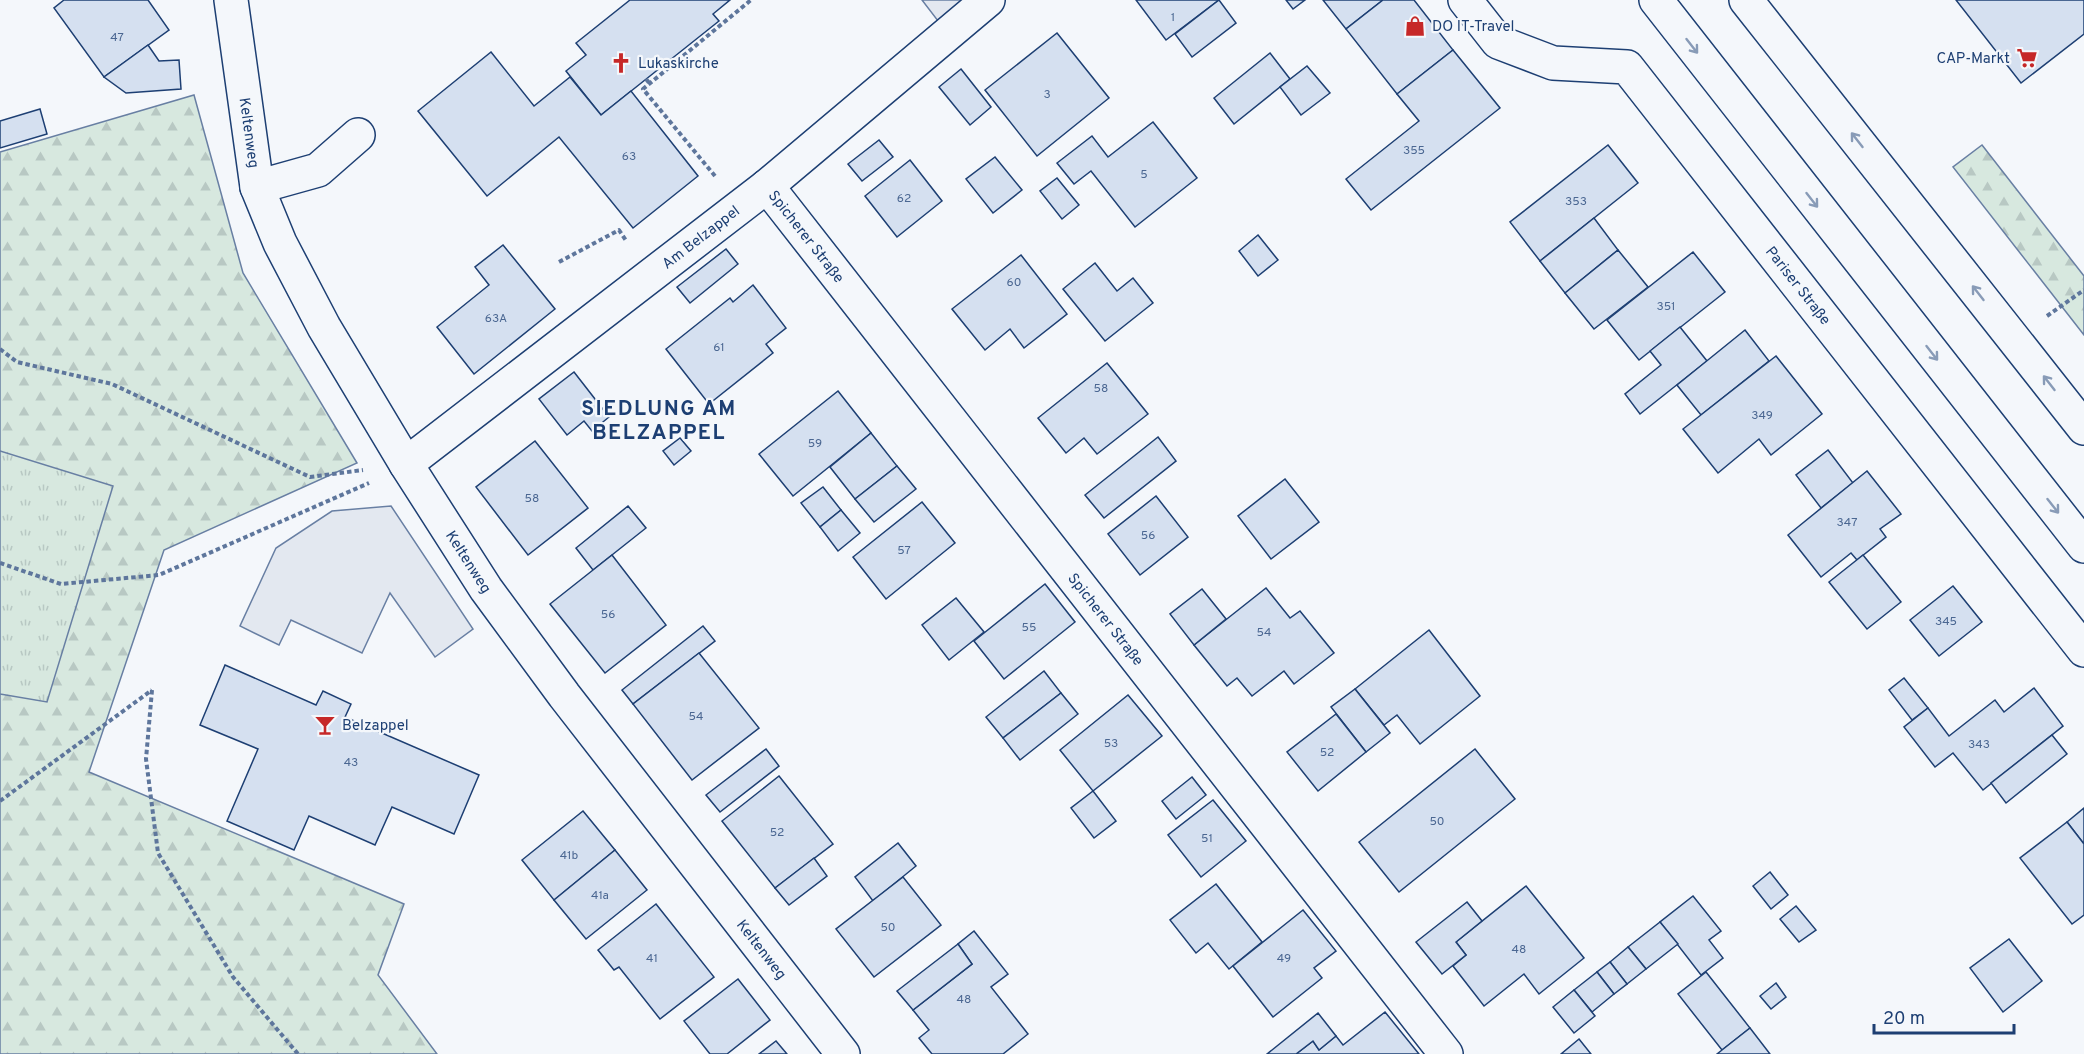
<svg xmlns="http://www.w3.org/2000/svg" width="2084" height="1054" viewBox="0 0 2084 1054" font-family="Overpass,sans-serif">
	<defs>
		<pattern id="forest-firs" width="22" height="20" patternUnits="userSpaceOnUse" patternTransform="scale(1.5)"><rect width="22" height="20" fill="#d7e8df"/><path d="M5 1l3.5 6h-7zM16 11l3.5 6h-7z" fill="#b8c8c3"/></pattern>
		<pattern id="park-tufts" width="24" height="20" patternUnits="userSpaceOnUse" patternTransform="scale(1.5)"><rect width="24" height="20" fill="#d7e8df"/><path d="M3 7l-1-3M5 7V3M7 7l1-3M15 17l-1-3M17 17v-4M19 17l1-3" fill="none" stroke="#b8c8c3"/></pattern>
	</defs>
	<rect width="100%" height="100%" fill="#f4f7fb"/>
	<g fill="url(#forest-firs)" stroke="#687fa3" stroke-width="1.5">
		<polygon points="194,95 243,273 357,463 164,550 89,772 404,904 378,975 437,1054 0,1054 0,152"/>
		<polygon points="1982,145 2084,276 2084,335 1953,167"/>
	</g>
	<polygon fill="url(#park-tufts)" stroke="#687fa3" stroke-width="1.5" points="0,451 113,486 47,702 0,694"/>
	<g fill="#e3e8f0" stroke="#687fa3" stroke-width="1.5">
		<polygon points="922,0 988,0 948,34"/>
		<polygon points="391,506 473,629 435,657 390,593 362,653 291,620 279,645 240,626 276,548 332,511"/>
	</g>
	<g fill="#d5e0f0" stroke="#1d3f73" stroke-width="1.5">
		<polygon points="64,0 148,0 169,30 104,77 54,8"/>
		<polygon points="630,0 730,0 713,14 719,21 601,115 566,71 586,55 576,43"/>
		<polygon points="1136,0 1219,0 1166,40"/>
		<polygon points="1219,0 1236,23 1192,57 1175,34"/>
		<polygon points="1286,0 1305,0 1293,9"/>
		<polygon points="1323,0 1383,0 1346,29"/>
		<polygon points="1383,0 1414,0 1453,50 1397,94 1346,29"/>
		<polygon points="1956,0 2084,0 2084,34 2021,83"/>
		<polygon points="1057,33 1109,98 1037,156 985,90"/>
		<polygon points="148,45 159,61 179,60 181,89 126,93 104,77"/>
		<polygon points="1453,50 1500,108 1371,210 1346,179 1419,121 1397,94"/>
		<polygon points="491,52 534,106 570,77 601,115 631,91 698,176 633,228 559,137 487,196 418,111"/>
		<polygon points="1270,53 1290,79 1234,124 1214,98"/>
		<polygon points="1307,66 1330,93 1301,115 1280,87"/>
		<polygon points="961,69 991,107 970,125 939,87"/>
		<polygon points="40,109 47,134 0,148 0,121"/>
		<polygon points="1153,122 1197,178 1135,227 1091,171 1074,184 1057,163 1092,136 1108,157"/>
		<polygon points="879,140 893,157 862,181 848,164"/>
		<polygon points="1608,145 1638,183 1540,261 1510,222"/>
		<polygon points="995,157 1022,190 993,213 966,179"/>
		<polygon points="910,160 942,201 897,237 865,196"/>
		<polygon points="1057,178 1079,205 1062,219 1040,191"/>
		<polygon points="1594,218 1618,250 1565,293 1540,261"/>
		<polygon points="1258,235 1278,260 1258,276 1239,251"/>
		<polygon points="503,245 555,309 474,374 437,327 489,285 475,267"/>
		<polygon points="726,249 738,264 690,303 677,287"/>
		<polygon points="1618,250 1648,287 1594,329 1565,293"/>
		<polygon points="1693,252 1725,292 1639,360 1607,320"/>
		<polygon points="1021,255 1067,314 1024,348 1010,329 985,350 952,309"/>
		<polygon points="1095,263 1117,291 1133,278 1153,303 1105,341 1063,289"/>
		<polygon points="753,285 786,328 766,344 773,353 709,404 666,349 730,298 733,302"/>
		<polygon points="1680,327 1707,361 1640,414 1625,394 1661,365 1650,351"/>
		<polygon points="1745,330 1769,361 1701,415 1677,385"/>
		<polygon points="1776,356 1822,414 1771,455 1759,439 1718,473 1683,429"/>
		<polygon points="1107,363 1148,414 1097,454 1084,438 1066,453 1038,418"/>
		<polygon points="574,372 609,417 592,431 584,421 567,435 539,399"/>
		<polygon points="838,391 871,433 793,496 759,454"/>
		<polygon points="871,433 897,466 855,499 830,467"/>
		<polygon points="1158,437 1176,461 1104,518 1085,495"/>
		<polygon points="680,438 691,451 674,465 663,451"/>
		<polygon points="535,441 588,508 528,555 476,487"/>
		<polygon points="1828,450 1853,483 1821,508 1796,475"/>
		<polygon points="897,466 916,489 874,522 855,499"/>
		<polygon points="1867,471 1901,514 1880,529 1886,537 1857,560 1851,553 1821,577 1788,535"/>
		<polygon points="1285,479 1319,522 1271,559 1238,516"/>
		<polygon points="823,487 841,510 820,527 801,503"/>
		<polygon points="1156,496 1188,537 1140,575 1108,534"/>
		<polygon points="922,502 955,543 886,599 853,557"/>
		<polygon points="628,506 646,528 593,570 576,548"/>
		<polygon points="841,510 860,533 838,551 820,527"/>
		<polygon points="612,555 666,625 605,673 550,604"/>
		<polygon points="1863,555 1901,602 1867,629 1829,582"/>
		<polygon points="1045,584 1075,622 1004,679 974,641"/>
		<polygon points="1953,586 1982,622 1939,656 1910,620"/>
		<polygon points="1266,588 1290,618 1300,611 1334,653 1294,684 1284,671 1252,696 1237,678 1227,686 1194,645"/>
		<polygon points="1202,589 1226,619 1194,645 1170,614"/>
		<polygon points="956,598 984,632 949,660 922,625"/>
		<polygon points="703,626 715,641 633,704 622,690"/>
		<polygon points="1429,630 1480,696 1420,744 1397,715 1384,725 1355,689"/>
		<polygon points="699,653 759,728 692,780 633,704"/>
		<polygon points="225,665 316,705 323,691 351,704 345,717 479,775 454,834 392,807 375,845 309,816 294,850 227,821 258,749 200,725"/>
		<polygon points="1044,671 1061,693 1003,738 986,717"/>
		<polygon points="1904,678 1928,708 1912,720 1889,690"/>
		<polygon points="2034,688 2063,726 1983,790 1953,753 1935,767 1904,727 1928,708 1949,736 1995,700 2004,712"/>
		<polygon points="1355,689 1390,733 1366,752 1331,707"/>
		<polygon points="1061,693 1078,714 1020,760 1003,738"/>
		<polygon points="1128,695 1162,736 1093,791 1060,750"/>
		<polygon points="1336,714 1366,752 1318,791 1287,752"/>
		<polygon points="2052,735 2067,754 2006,803 1991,783"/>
		<polygon points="766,749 779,766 720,812 706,795"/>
		<polygon points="1475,749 1515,799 1399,892 1359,842"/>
		<polygon points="779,776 833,844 775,888 722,821"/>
		<polygon points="1192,777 1206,795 1176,819 1162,801"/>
		<polygon points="1093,791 1116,821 1094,838 1071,808"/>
		<polygon points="1213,800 1246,841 1201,877 1168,835"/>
		<polygon points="2084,808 2084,844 2067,822"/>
		<polygon points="583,811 615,850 554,900 522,860"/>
		<polygon points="2067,822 2084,844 2084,915 2072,924 2020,858"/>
		<polygon points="898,843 916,866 873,901 855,877"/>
		<polygon points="615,850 647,890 586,939 554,900"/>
		<polygon points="814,858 827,876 789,905 775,888"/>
		<polygon points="1770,872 1788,895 1771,909 1753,886"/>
		<polygon points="903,877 941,925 874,977 836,929"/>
		<polygon points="1216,884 1262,942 1229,969 1208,943 1196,953 1170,920"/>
		<polygon points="1526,886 1584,958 1539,994 1524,974 1484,1006 1453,966 1466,955 1456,942"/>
		<polygon points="1693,896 1721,931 1709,940 1723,958 1701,975 1660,922"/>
		<polygon points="1467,902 1482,921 1456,942 1466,955 1442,974 1416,942"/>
		<polygon points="656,904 714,977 660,1019 619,967 614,970 598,950"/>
		<polygon points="1796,906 1816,930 1799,942 1780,919"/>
		<polygon points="1303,910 1336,951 1314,968 1322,978 1273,1017 1233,966"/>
		<polygon points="1660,922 1678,944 1646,969 1628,947"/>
		<polygon points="974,931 1008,974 991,987 1028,1034 1003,1054 932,1054 919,1038 929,1030 913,1010 972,964 958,944"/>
		<polygon points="2009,939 2042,981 2003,1012 1970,968"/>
		<polygon points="958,944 972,964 913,1010 897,991"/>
		<polygon points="1628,947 1646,969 1627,984 1610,962"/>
		<polygon points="1610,962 1627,984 1614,994 1597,972"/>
		<polygon points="1597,972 1614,994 1592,1012 1574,990"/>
		<polygon points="1706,972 1750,1028 1722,1050 1678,994"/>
		<polygon points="738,979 770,1020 727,1054 710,1054 684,1021"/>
		<polygon points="1776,983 1786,997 1771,1009 1760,996"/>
		<polygon points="1574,990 1595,1016 1574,1033 1553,1007"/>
		<polygon points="1385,1012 1419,1054 1296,1054 1313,1041 1319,1050 1336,1036 1343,1045"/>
		<polygon points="1318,1013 1336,1036 1319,1050 1313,1041 1296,1054 1267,1054"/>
		<polygon points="1750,1028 1770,1054 1717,1054 1722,1050"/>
		<polygon points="1579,1039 1591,1054 1561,1054"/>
		<polygon points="776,1041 787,1054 759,1054"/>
	</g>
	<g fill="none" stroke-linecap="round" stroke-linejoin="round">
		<g stroke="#1d3f73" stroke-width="36">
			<g id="minor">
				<path id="s1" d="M231 0 257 187 280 243 324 327 406 464 486 589 564 695 843 1054"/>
				<path id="s2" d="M1465 0 1498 42 1553 63 1627 67 2084 650"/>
				<path id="s3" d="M767 186 1446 1054"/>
				<polyline points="257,187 318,170 358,135"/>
				<path id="s4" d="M406 464 767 186 988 0"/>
			</g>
		</g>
		<g stroke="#1d3f73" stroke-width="36">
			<g id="major">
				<polyline points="1656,0 2084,546"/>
				<polyline points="1746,0 2084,428"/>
			</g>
		</g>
		<g stroke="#5e769c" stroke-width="4" stroke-dasharray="4.5 3" stroke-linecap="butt">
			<polyline points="646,79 650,84"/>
			<polyline points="715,176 643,89 751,0"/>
			<polyline points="559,262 619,230 627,242"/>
			<polyline points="2047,316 2084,290"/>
			<polyline points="0,349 17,362 112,384 310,477 363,470"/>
			<polyline points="0,563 61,584 159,575 369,483"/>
			<polyline points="152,690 146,759 158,853 233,977 298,1054"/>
			<polyline points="0,801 152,690"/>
		</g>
		<use href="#minor" stroke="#f4f7fb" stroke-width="33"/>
		<use href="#major" stroke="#f4f7fb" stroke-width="33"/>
	</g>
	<defs><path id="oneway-shaft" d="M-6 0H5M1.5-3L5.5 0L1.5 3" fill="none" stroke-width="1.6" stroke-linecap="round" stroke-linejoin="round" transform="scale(1.5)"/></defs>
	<g stroke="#889bb7">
		<use href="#oneway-shaft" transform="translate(1692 46) rotate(52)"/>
		<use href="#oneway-shaft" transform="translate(1857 140) rotate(-128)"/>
		<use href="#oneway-shaft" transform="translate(1812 200) rotate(52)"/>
		<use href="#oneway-shaft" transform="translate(1978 293) rotate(-128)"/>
		<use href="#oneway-shaft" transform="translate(1932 353) rotate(52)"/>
		<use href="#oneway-shaft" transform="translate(2049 383) rotate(-128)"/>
		<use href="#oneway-shaft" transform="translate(2053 506) rotate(52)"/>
	</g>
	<defs>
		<g id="shop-bare" transform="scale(1.62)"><path d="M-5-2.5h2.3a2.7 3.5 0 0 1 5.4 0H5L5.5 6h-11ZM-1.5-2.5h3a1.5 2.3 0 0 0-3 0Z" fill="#c62828" stroke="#f4f7fb" stroke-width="2.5" paint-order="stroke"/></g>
		<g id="supermarket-bare" transform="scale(1.62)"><path d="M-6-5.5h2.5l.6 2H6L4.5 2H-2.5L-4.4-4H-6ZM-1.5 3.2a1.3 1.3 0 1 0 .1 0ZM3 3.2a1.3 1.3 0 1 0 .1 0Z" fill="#c62828" stroke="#f4f7fb" stroke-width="2.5" paint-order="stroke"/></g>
		<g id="church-bare" transform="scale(1.62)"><path d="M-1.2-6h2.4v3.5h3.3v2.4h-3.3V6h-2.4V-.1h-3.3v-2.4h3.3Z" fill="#c62828" stroke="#f4f7fb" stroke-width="2.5" paint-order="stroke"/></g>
		<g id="bar-bare" transform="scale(1.62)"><path d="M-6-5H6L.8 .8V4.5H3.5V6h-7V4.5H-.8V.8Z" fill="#c62828" stroke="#f4f7fb" stroke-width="2.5" paint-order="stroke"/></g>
	</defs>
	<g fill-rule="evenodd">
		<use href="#shop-bare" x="1415" y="26"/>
		<use href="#supermarket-bare" x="2027" y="58"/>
		<use href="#church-bare" x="621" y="63"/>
		<use href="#bar-bare" x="325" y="725"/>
	</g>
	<g text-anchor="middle" stroke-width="4.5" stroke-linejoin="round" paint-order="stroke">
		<g font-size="12" fill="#4b6792">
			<text x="1173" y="21">1</text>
			<text x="117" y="41">47</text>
			<text x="1047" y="98">3</text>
			<text x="1414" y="154">355</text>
			<text x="629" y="160">63</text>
			<text x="1144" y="178">5</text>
			<text x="904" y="202">62</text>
			<text x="1576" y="205">353</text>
			<text x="1014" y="286">60</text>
			<text x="1666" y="310">351</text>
			<text x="496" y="322">63A</text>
			<text x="719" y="351">61</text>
			<text x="1101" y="392">58</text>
			<text x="1762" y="419">349</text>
			<text x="815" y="447">59</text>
			<text x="532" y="502">58</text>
			<text x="1847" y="526">347</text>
			<text x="1148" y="539">56</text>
			<text x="904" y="554">57</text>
			<text x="608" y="618">56</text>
			<text x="1946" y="625">345</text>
			<text x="1029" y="631">55</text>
			<text x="1264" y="636">54</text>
			<text x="696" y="720">54</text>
			<text x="1111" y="747">53</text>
			<text x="1979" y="748">343</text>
			<text x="1327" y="756">52</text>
			<text x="351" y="766">43</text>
			<text x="1437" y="825">50</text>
			<text x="777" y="836">52</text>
			<text x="1207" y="842">51</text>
			<text x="569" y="859">41b</text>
			<text x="600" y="899">41a</text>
			<text x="888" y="931">50</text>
			<text x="1519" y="953">48</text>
			<text x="652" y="962">41</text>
			<text x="1284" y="962">49</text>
			<text x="964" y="1003">48</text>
		</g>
		<g font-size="15" fill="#1d3f73" stroke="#f4f7fb" text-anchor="start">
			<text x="1432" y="31">DO IT-Travel</text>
			<text x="2010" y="63" text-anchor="end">CAP-Markt</text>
			<text x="638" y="68">Lukaskirche</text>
			<text x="342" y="730">Belzappel</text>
		</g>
		<g font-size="15" fill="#1d3f73" stroke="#f4f7fb">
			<text dy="5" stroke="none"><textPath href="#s1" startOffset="134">Keltenweg</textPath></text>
			<text dy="5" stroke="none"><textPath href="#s4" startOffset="372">Am Belzappel</textPath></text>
			<text dy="5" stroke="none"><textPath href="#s3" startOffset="64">Spicherer Straße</textPath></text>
			<text dy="5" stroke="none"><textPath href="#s2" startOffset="464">Pariser Straße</textPath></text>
			<text dy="5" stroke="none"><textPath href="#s1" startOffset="620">Keltenweg</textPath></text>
			<text dy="5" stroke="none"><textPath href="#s3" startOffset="550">Spicherer Straße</textPath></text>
			<text dy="5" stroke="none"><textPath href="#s1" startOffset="1106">Keltenweg</textPath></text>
		</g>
		<g font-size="21" font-weight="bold" letter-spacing="1.5" fill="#1d3f73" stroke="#f4f7fb">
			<text x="659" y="415">SIEDLUNG AM<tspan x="659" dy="24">BELZAPPEL</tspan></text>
		</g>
	</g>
	<path d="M1874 1024v9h140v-9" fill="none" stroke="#1d3f73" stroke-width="3"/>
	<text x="1883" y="1024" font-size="18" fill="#1d3f73" stroke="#f4f7fb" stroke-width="4.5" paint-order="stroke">20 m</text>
</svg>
